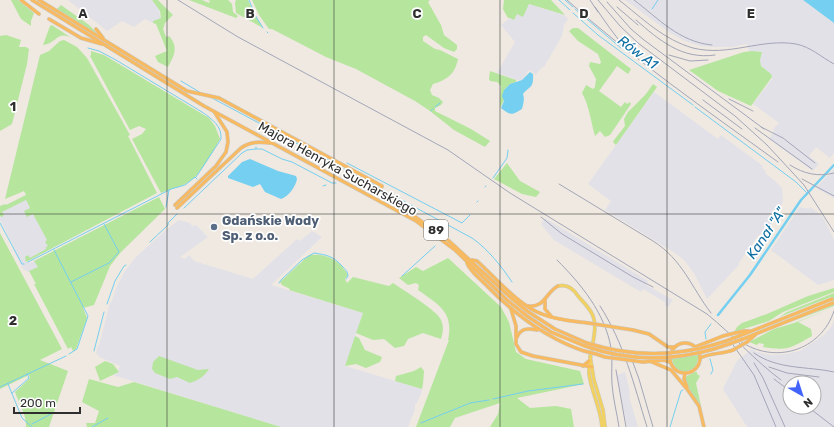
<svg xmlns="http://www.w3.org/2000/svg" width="834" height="427" viewBox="0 0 834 427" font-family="Rubik,sans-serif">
	<rect width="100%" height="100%" fill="#efe9e1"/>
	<g fill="#e3e1e8" fill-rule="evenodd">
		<polygon points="68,0 152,0 160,11 159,12 161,18 153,21 153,23 145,19 134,27 122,21 107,31"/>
		<polygon points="625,0 803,0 834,23 834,153 830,158 816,147 809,156 819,164 813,171 769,139 774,131 773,129 779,123 753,104 772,79 771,74 761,66 760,60 762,52 749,51 747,44 732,47 716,47 700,46 685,41 670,33"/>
		<polygon points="529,4 564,15 568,19 564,25 562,36 544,67 542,67 536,75 531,71 529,70 522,80 517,80 497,73 515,42 501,25"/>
		<polygon points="654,92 718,139 721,135 763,166 762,168 766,171 765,173 775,181 782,188 783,201 777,216 767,230 765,231 766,232 763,235 762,234 764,231 757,237 738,264 739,265 737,267 707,299 694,273 684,260 675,253 605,210 611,201 588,184"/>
		<polygon points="834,169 834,198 816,188 826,177 830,175 830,173"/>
		<polygon points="26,195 53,248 28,261 30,263 34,261 38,267 28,272 23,269 13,249 15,249 0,220 0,208"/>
		<polygon points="800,207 809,209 810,207 822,216 828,227 834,240 834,280 818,285 771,250"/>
		<polygon points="545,218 648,281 646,285 673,300 668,307 665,305 665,302 643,289 641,292 554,240 541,224"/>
		<polygon points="179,220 190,223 192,226 196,225 208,237 180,257 185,259 189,255 194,261 253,279 297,239 300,241 312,231 322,237 271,285 363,313 345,366 422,389 421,394 417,403 415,404 415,409 408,427 281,427 113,375 119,372 118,370 120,366 99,357 98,354 96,354 98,346 99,346 110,302 111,303 117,286 125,271 136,257 166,230"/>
		<path d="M834 320V427H747L723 389 737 361 752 349 757 352 773 355 786 354 800 351 824 335 831 327ZM790 383H814V407H790Z"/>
		<polygon points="625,372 629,388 630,400 638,427 627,427 617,375"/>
	</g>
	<g fill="#b6e59e">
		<polygon points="11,0 18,0 34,13 31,21 31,26 21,19"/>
		<path d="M152 0H158L173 15 165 23 163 29 166 37 169 36C179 47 174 56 168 67L158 62 155 56 167 51 156 24 153 23V21L161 18 160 11Z"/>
		<polygon points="189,0 202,0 209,3 210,1 208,0 228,0 232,4 233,12 238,16 236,18"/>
		<polygon points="236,0 248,0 254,13 263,28 236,13 235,3"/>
		<path d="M252 0H430L428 2 441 25 444 35 457 45V49L454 52 444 48 426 35 423 37V41L435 49 440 50 458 59C455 74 447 80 433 84L430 90 432 95 439 98 443 102 441 105 435 108V111L471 129 490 141 485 147 454 130 430 111 415 101 356 69 326 57 272 29H269L259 15Z"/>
		<polygon points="504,0 551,0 565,15 529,4 523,17 517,14 514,20 510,18 508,18 503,9"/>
		<polygon points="61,5 89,25 100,36 57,9"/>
		<path d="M52 25 73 39C57 29 57 44 43 45L50 26Z"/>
		<path d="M573 28H578L631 69 628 74 617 66 599 91 621 107 625 102 627 104 630 102 631 104 610 135 605 137 600 131 595 136C591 122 589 105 582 93L586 85 593 89 595 87 596 79 589 66 590 62 600 64 601 62 598 54 578 41 569 31Z"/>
		<polygon points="6,35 21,40 19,47 26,47 29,49 27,64 12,124 0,131 0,36"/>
		<polygon points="64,40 77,47 87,58 130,135 128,136 157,193 26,262 25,257 28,255 30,258 46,249 46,247 48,246 45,242 47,240 33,214 27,217 29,222 24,211 30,208 26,200 2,212 4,215 2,217 0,216 0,206 5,204 6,205 26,195 24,191 5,199 40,55 49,51 60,41"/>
		<path d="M91 51 104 55 209 118 215 126 220 139C213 151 202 173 190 181 184 186 169 189 161 193L132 139 142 134 146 129 139 126 130 130 90 56 91 55Z"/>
		<polygon points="752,51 762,52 760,60 761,66 771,74 772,77 751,106 718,91 689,70 744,52"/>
		<polygon points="490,71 516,80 516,82 510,84 504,90 504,100 500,108 500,99 501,86 497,82 490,81 489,79"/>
		<polygon points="653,84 657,87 616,145 613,142 614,140 625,126 624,119 628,112 646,94"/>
		<polygon points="507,163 520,181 540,192 536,197 522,194 494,179"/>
		<polygon points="159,197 165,209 121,252 110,266 94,305 83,308 87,318 76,349 73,351 71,347 68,349 34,284 36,284 29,271 38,267 34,261"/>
		<path d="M0 233 62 349 40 360 68 371 49 427H26C27 416 19 403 15 392L30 378 29 375 0 389Z"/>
		<path d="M309 255C326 253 339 259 348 275L345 279 347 283 353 277 389 286 393 283C403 290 438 311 441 320 444 327 443 332 441 339L423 333 408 339 404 346 395 348 384 339 373 340 356 333 363 313 289 290 290 289 282 285 280 282Z"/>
		<path d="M448 258 501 307 509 322 516 352 526 359 580 371 584 384 517 398 530 408 556 406 571 409 574 427H490L498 414 500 403 455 418 450 427H416L449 340H448C454 312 439 305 418 290L419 285 416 283 408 285 399 278 416 267 423 271Z"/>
		<polygon points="834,288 834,292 783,312 769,321 734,332 737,327 742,323 767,314 808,296"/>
		<polygon points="834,293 834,306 782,325 833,305 831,297 779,317 787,312"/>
		<path d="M832 308 798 322 811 329 812 336C791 348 788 351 763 347L764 344 759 343 757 345 749 342 774 329 794 323Z"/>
		<polygon points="355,336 359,338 365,350 382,357 380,362 366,368 356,364 345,366"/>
		<path d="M698 355C700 374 675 378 672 359Z"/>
		<path d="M159 356 198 370 209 369C205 376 197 381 190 383L177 377 170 379 155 373 152 369 153 362Z"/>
		<polygon points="105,361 113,364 119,372 100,381 95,367"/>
		<polygon points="421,367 424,371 423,384 422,389 395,381 396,376 414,371"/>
		<path d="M695 372H697V374L700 376 696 383 702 411C698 400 686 388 685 377Z"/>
		<polygon points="89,379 118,387 134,382 281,427 87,427 86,423 95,423 99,411 82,402"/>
	</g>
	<g fill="#75cff0">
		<polygon points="803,0 834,0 834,23"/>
		<path d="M530 72 533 74C534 89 529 86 523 94 525 99 523 105 522 109 512 115 511 116 501 108L504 101 502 96 504 90 510 84 522 80Z"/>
		<path d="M250 159 278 171 296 176 297 179C296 186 288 197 281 199L265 192 260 184 253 187 228 178V176L242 162Z"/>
	</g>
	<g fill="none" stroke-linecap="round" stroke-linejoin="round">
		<g stroke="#75cff0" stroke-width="1">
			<polyline points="249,0 255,15 263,28"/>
			<polyline points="559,0 570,10"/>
			<polyline points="565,0 573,7"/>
			<polyline points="575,9 621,48"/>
			<polyline points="652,9 658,0"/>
			<polyline points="573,13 598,35 693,105"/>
			<polyline points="267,32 268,33"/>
			<path d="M88 48 99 51 116 60 202 112C212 119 222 126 221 139L196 177"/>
			<polyline points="181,81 201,93"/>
			<polyline points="212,98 272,130"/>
			<polyline points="435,107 440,103"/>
			<polyline points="695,107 796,182 807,193"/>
			<polyline points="431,111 433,109"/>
			<polyline points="275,132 340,166"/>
			<polyline points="256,149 262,149 282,159 292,162 332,183 336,183"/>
			<polyline points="347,163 462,223 470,215"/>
			<polyline points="344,169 380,188"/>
			<polyline points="493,178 507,158 508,150"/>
			<polyline points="323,186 326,185"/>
			<polyline points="485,187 486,186"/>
			<path d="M383 190 472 238C489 250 501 266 512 282"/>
			<polyline points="477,202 478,201"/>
			<polyline points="166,207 169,190"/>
			<polyline points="184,208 242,153 247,150 256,149 256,147"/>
			<polyline points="0,223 22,264 24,264"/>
			<polyline points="150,242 168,225 168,223 177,214"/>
			<polyline points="54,250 88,316 77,349 69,354"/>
			<polyline points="28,262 171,189 185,185 195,177 197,179"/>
			<polyline points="402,276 435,246"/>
			<polyline points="71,282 109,263 119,252 104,224"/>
			<path d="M279 283 281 280 302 260 314 253C327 255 333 256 342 266 345 269 348 272 348 276L346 279"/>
			<polyline points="107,304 115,281 124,266 126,265"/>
			<polyline points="706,339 705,332 711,324"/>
			<polyline points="94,351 104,312"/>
			<polyline points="710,359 713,370 711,374"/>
			<polyline points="8,384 22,418 32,427"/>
			<polyline points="0,387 66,356"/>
			<polyline points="12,393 29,378 27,374"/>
			<polyline points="493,399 528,391 583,384"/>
			<polyline points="421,423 470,403 489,400"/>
			<polyline points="32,424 51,414"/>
			<polyline points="92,427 108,418"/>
			<polyline points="670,427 681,391 683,390"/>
		</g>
		<polyline stroke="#75cff0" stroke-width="2.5" points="718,315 750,275 801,200 834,165"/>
		<g stroke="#c9c9c9" stroke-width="4">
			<g id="primary">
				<path d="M558 286C567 284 573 288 578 296 583 302 590 308 593 316 599 330 588 356 589 373 591 392 601 408 602 427"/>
				<polyline points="590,356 594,380 603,410 605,427"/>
			</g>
		</g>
		<g stroke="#c9c9c9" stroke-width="4">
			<g id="trunk">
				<polyline points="21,0 39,14"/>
				<polyline points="32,0 204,106 416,221 455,250 507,300 527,316 551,332 585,346"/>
				<polyline points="39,0 187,91 219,98 382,186 381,189 383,194 449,241 510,297 527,311 555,329 587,343"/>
				<polyline points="49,19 81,38 102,44"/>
				<polyline points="96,29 103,38"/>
				<polyline points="175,205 216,166 226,152 228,142 227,132 215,113"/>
				<path d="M177 208 241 148C251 141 260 142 271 143"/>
				<path d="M472 260 477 261C495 277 519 306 542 314 556 320 573 321 588 323"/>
				<path d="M467 263C470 271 478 277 485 284 513 313 545 338 584 351"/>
				<polyline points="545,300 545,309 551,316"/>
				<path d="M528 306C545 308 546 292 558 286"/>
				<polyline points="511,309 516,326 516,344 521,352 533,356 592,367"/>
				<polyline points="633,330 649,334 668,347 675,347"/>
				<polyline points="735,333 744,331 749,331"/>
				<polyline points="739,336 832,299"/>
				<path d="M517 337C521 328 528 328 537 330"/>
				<polyline points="743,339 833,303"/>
				<polyline points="747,342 755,335"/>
				<circle cx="685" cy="358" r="15"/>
				<polyline points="713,345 726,341"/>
				<polyline points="695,347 723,336"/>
				<polyline points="714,349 729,344"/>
				<polyline points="596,354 605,357"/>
				<path d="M700 358C709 353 723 354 733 350"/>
				<polyline points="643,362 664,360 670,362"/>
				<polyline points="652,362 671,370 687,389 699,406 704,427"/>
				<polyline points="583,366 589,361"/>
				<polyline points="685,373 684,379 687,387"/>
			</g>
		</g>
		<use href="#primary" stroke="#f2d163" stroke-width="3"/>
		<use href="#trunk" stroke="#f8ba60" stroke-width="3"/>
		<g stroke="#a3a6b8" stroke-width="1">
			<path d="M178 0 238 37 448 150 510 193 707 314C733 335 754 360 781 380"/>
			<path d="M567 0C633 59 706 110 778 162"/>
			<polyline points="590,0 598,12"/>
			<polyline points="598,0 620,26 638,43 735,116 767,145 804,185 834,232"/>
			<path d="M619 0C642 18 664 40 693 48 729 57 761 38 796 44 811 47 821 57 834 64"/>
			<path d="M634 0C658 18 679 42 712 45"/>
			<polyline points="607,2 631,29 644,40 764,129"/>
			<polyline points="595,7 609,27 618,39"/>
			<polyline points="617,7 638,25"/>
			<path d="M636 20C659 40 682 60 715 55"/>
			<polyline points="669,55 690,61 708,60"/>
			<polyline points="729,99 753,111"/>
			<polyline points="703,100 742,129"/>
			<polyline points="761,127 783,138 815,163"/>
			<polyline points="755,128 812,169"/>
			<path d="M790 165C804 174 818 177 834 173"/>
			<polyline points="802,179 834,196"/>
			<path d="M559 184 653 241C683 260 691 287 711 313"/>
			<polyline points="541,217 562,234 633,277 653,287"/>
			<path d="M557 260C581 284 605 313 611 348 613 360 611 372 612 384 613 399 617 413 619 427"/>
			<path d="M600 306C624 343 634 385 647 427"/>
			<polyline points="729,339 754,375 776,427"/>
			<path d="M740 341C774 365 821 351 834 311"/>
			<path d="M754 353C778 370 807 366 834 372"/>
			<polyline points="632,360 639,379 653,427"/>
			<polyline points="754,363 763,378 785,427"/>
			<polyline points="769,367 787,373 819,377"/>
			<polyline points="616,370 626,427"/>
			<polyline points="774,379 790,391"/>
			<polyline points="808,407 834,427"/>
		</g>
		<g stroke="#c9c9c9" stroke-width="4" stroke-linecap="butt">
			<g id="trunk-bridge">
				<polyline points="588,323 633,330"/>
				<polyline points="723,336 735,333"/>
				<polyline points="726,341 739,336"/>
				<path d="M587 343C628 356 671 357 713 345"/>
				<polyline points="729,344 743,339"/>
				<path d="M585 346C627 361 672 361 714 349"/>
				<polyline points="733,350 747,342"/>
				<polyline points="584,351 596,354"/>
				<polyline points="605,357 643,362"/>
			</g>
		</g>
		<use href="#trunk-bridge" stroke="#f8ba60" stroke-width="3"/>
	</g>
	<path fill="none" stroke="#2e2e2e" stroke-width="1" stroke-opacity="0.55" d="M167 0V427M334 0V427M500 0V427M667 0V427M0 214H834"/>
	<circle fill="#5c6f8a" stroke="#fff" stroke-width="1.5" cx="214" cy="227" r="4"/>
	<g text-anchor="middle" stroke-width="3.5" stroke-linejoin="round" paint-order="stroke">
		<rect fill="#fff" stroke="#6d6d6d" stroke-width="1" x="424" y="220" width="24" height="20" rx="3"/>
		<g font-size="12" font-weight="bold" fill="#2e2e2e">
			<text x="436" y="234">89</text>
		</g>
		<g font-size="13" fill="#2e2e2e" stroke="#fff">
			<text transform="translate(338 168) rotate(29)" y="5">Majora Henryka Sucharskiego</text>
		</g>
		<g font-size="13" font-weight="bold" fill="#4e5e75" stroke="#fff" text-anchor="start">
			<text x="222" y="225">Gdańskie Wody<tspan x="222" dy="15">Sp. z o.o.</tspan></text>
		</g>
		<g font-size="14" font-style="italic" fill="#0d6fa3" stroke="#fff">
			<text transform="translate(638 52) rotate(37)" y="5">Rów A1</text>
			<text transform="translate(766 233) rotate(-56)" y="5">Kanał "A"</text>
		</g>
	</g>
	<g font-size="13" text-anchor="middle" font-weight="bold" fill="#2e2e2e" stroke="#fff" stroke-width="3.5" stroke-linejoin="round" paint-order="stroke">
		<text x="83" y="18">A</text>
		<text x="250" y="18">B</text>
		<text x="417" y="18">C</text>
		<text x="584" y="18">D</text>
		<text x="751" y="18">E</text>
		<text x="13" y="111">1</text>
		<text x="13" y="325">2</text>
	</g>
	<g transform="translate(802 395) rotate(141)"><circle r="19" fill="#ffffff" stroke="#ababab"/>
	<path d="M0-3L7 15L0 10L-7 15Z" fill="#4264fb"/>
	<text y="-6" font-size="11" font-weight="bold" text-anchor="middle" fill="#2e2e2e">N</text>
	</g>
	<path d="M14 407v6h66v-6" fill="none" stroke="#2e2e2e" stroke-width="2"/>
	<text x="20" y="407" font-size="12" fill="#2e2e2e" stroke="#ffffff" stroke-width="3" paint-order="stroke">200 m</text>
</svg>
